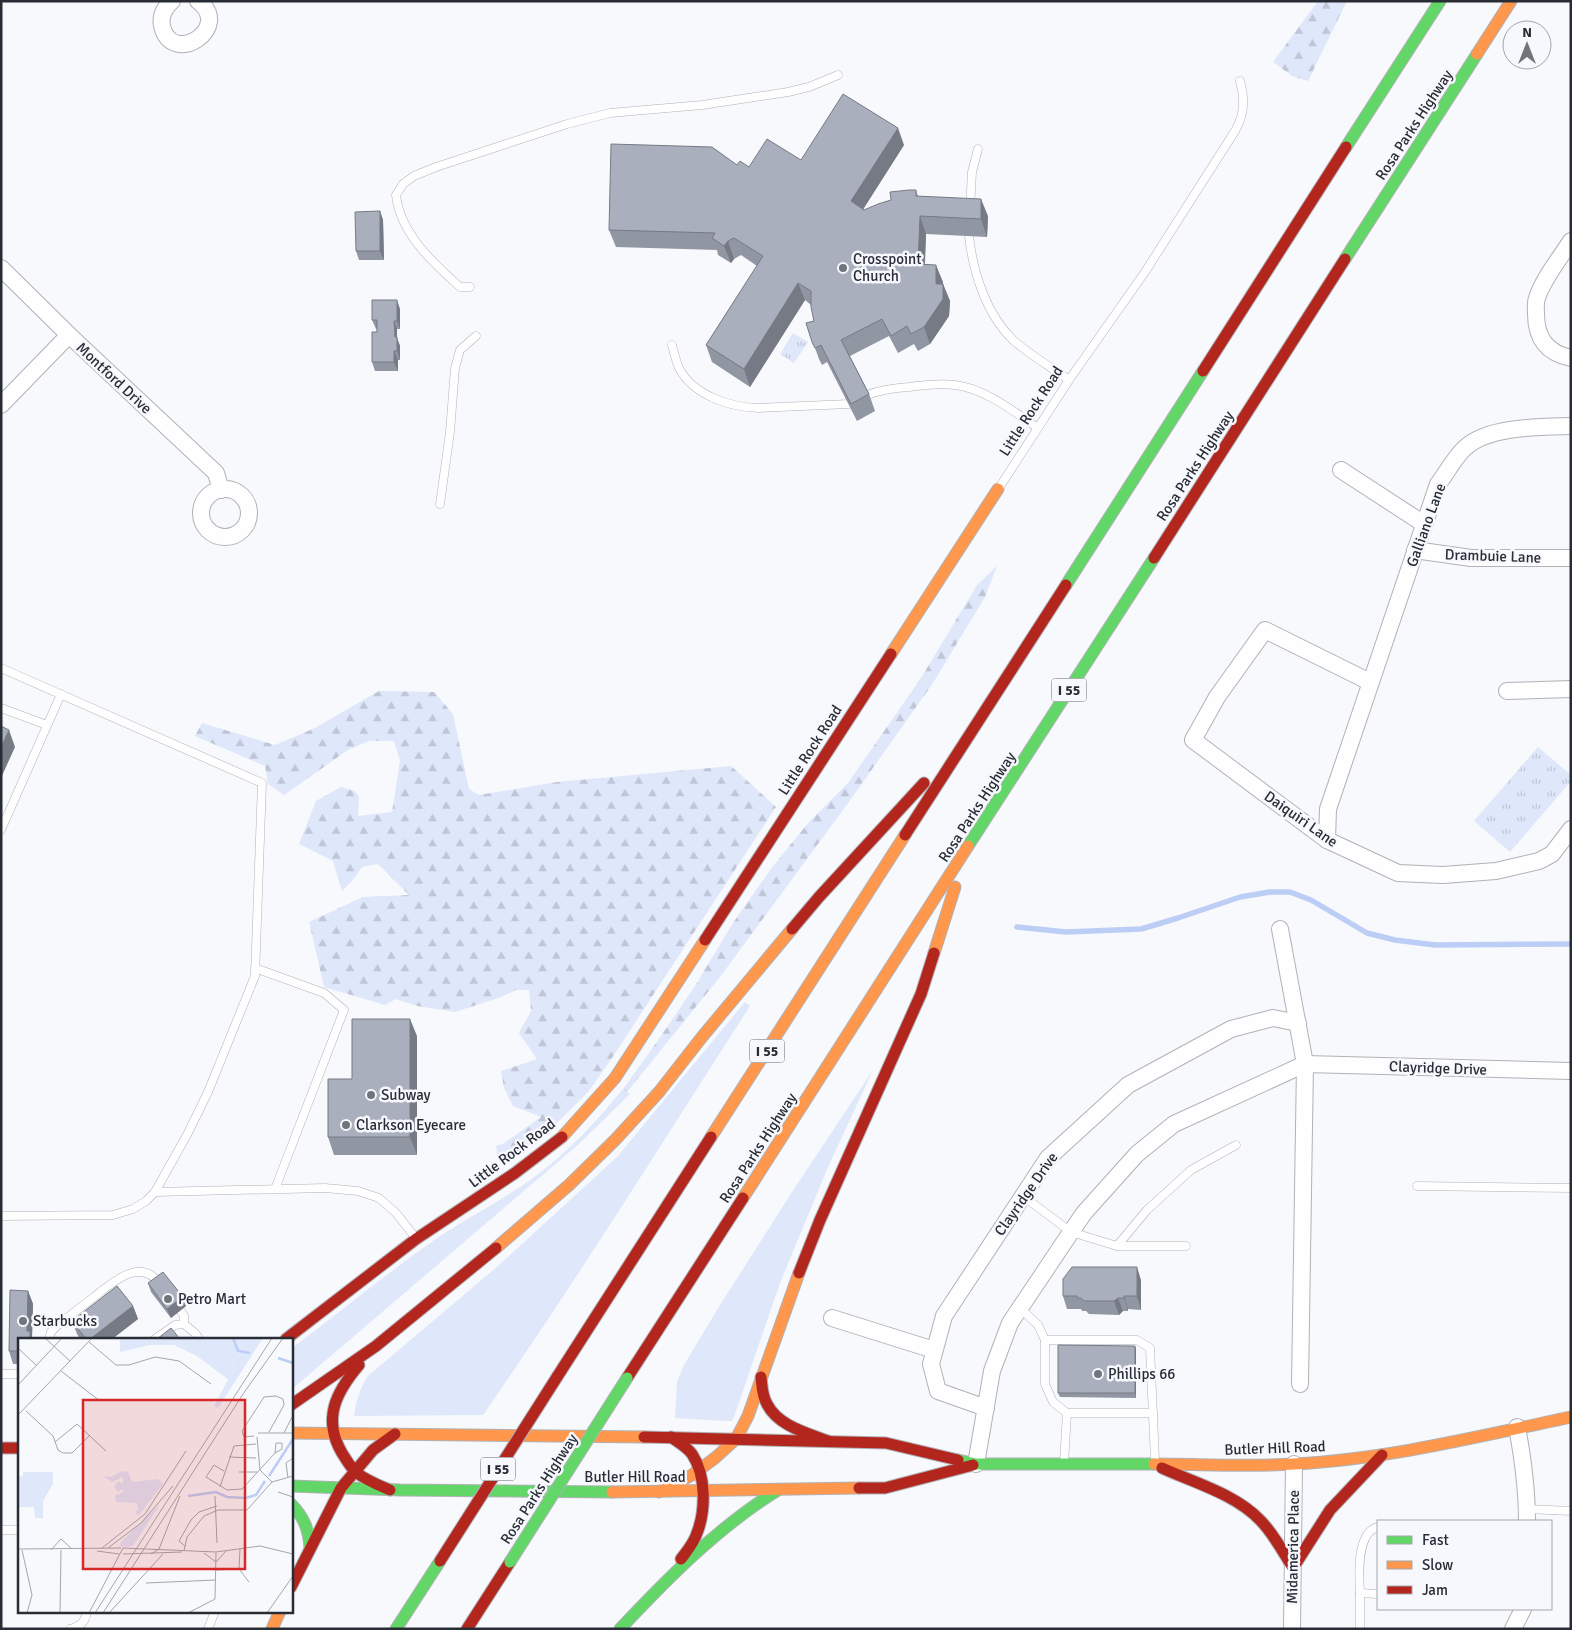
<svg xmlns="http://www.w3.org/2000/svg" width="1572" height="1630" viewBox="0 0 1572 1630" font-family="Signika,sans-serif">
	<defs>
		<pattern id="forest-firs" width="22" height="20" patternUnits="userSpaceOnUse" patternTransform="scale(1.25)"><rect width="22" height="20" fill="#dfe7fa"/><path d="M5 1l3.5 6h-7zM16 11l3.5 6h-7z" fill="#bfc6d7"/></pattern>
		<pattern id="park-tufts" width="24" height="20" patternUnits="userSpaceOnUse" patternTransform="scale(1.25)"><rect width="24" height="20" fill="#dfe7fa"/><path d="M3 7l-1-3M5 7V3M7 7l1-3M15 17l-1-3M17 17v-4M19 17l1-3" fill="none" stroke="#bfc6d7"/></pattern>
	</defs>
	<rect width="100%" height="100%" fill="#f7f9fc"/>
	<g fill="#dfe7fa">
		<path d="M745 1002 750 1006C662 1143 576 1281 483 1415L354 1416C356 1400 360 1389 368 1376L498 1266 618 1156Z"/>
		<polygon points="873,1070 828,1167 780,1283 734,1417 732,1421 726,1421 675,1418 677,1382 684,1365 720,1305 794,1189"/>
		<path d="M623 1089 630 1094 580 1143 291 1390V1349C340 1312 387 1273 437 1238 470 1216 505 1199 537 1175 570 1150 597 1121 623 1089Z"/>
	</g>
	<g fill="url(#forest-firs)">
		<polygon points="1318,1 1347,1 1308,81 1292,76 1273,62"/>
		<polygon points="997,566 985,597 933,683 851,799 720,977 627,1092 623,1089 659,1039 695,986 733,923 773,866 809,822 848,783 921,678 977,585"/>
		<polygon points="379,691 434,692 453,714 469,789 479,795 557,782 731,766 776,807 610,1061 588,1092 557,1123 505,1164 498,1158 496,1146 503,1144 541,1117 513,1106 504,1088 501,1071 537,1059 519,1033 531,1011 529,990 516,990 501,997 455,1012 417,1006 396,999 385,1005 324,987 309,922 363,897 409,895 378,864 362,867 352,881 342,891 333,861 299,844 316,801 341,787 355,791 359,797 358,816 392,812 400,761 394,741 369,741 348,750 284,795 268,784 265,766 195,736 202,723 275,745 315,728"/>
	</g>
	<g fill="url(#park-tufts)">
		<polygon points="793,333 808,342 794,363 780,354"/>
		<polygon points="1538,747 1571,775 1571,781 1510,852 1474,821"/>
	</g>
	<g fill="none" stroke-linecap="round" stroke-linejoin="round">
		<polyline stroke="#bccdf6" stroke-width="5.5" points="1017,927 1066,932 1141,929 1178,918 1240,897 1270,892 1290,892 1311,900 1367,933 1395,940 1435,945 1571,944"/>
		<g stroke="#b0b2b7" stroke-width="9">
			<g id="lane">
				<polyline points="970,208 972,172 978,149"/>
				<path d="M969 236C973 272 986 314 1013 340 1030 355 1051 367 1069 380"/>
				<path d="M470 287H460C433 263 400 233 396 195L403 184 414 176 436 167 567 124 610 113 702 105 788 92 809 87 838 75"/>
				<path d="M672 345C674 353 676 361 679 368 693 395 729 407 758 408L849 404"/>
				<path d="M867 395C880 390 894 388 909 387 924 385 940 383 955 385 986 389 1013 411 1038 428"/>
				<path d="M999 488 1069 380 1145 272 1235 131C1244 116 1245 98 1240 81"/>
				<polyline points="440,504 450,432 455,368 460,350 476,336"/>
				<polyline points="1,668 262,783 255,976 208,1092 188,1133 155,1192 146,1201 133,1209 113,1215 1,1216"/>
				<polyline points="1,708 47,725"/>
				<polyline points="1,830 61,694"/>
				<polyline points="255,968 324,993 344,1010 275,1189"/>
				<polyline points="1417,1186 1571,1188"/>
				<polyline points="155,1192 325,1188 358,1191 379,1198 396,1213 415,1237"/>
				<polyline points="1023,1196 1071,1232 1117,1246 1186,1246"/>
				<polyline points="1117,1246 1147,1210 1191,1170 1236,1145"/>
				<polyline points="1020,1308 1038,1325 1045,1340 1137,1340 1150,1348 1155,1461"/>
				<polyline points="180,1310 184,1316 184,1324"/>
				<path d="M49 1339 51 1332 59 1324C71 1315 82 1306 94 1297 113 1282 141 1256 161 1285"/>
				<polyline points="155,1339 175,1325 184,1324 195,1333 199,1339"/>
				<polyline points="1045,1340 1045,1384 1053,1402 1067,1413 1064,1463"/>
				<polyline points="1,1374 19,1374"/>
				<polyline points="1067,1413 1153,1413"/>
				<polyline points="1527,1509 1571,1511"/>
				<path d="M1378 1527C1356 1532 1359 1576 1360 1593L1378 1594"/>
				<polyline points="1,1530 19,1530"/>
				<path d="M70 1629C80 1627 86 1621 87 1611"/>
				<polyline points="208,1629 215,1611"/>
				<polyline points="1360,1629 1360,1593"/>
			</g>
		</g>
		<g stroke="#b0b2b7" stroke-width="18">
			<g id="street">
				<path d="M172 1C164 8 160 16 162 26 172 68 234 27 198 1"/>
				<path d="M1571 241C1560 258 1543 279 1537 298 1535 303 1536 309 1536 314 1536 338 1547 353 1571 358"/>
				<polyline points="1,268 69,335 216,473 221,490"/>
				<polyline points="1,405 69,335"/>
				<polyline points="1341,470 1424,524"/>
				<circle cx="225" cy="513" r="24"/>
				<polyline points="1415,550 1471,558 1571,558"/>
				<polyline points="1370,682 1265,630 1217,697 1193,740 1327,840 1398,873 1443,875 1496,871 1539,861 1552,854 1571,829"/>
				<polyline points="1507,691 1571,689"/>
				<path d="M1327 840 1328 809 1438 484C1446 474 1456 455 1466 447 1489 426 1541 427 1571 426"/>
				<polyline points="1280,929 1305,1064 1300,1384"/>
				<polyline points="832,1318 934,1350"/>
				<polyline points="986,1408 938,1391 931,1364 944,1316 1048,1158 1128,1085 1231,1029 1273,1018 1298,1023"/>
				<path d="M1517 1427C1523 1459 1527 1489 1527 1521"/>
				<polyline points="976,1464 992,1371 1010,1323 1071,1232 1084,1213 1137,1154 1174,1124 1305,1064 1571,1071"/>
				<polyline points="1292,1629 1294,1464"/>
				<polyline points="1513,1629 1523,1609"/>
			</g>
		</g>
		<g stroke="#b0b2b7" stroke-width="13">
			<g id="fast">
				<polyline points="1346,147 1440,1"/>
				<polyline points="1345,259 1477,54"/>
				<polyline points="1066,585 1203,371"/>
				<polyline points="968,846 1154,558"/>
				<polyline points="958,1460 976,1464 1154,1464"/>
				<polyline points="291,1486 400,1490 612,1492"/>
				<path d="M291 1504C304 1517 309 1530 310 1548"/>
				<polyline points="396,1629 440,1561"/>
				<path d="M620 1629C668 1578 718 1527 778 1490"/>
			</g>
		</g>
		<g stroke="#b0b2b7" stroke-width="13">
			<g id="slow">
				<polyline points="1477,54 1511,1"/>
				<polyline points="891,654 998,489"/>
				<polyline points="934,953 955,887"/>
				<polyline points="562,1137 615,1078 705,940"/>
				<polyline points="711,1137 905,835"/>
				<polyline points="743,1198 968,846"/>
				<polyline points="496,1248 569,1185 615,1140 659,1092 702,1037 792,929"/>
				<polyline points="291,1433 644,1437"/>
				<path d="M1154 1464C1200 1464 1249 1467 1294 1464 1388 1459 1480 1436 1571 1417"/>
				<polyline points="612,1492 859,1488"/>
				<polyline points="659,1492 692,1475 715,1458 736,1439 748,1416 799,1273"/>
				<polyline points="272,1629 280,1611"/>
			</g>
		</g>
		<g stroke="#b0b2b7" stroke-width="13">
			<g id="jam">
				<polyline points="1203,371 1346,147"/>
				<polyline points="1154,558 1345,259"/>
				<polyline points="905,835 1066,585"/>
				<polyline points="792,929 819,897 924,783"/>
				<polyline points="705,940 891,654"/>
				<polyline points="799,1273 820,1220 921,994 934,953"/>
				<polyline points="286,1339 416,1239 515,1173 562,1137"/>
				<path d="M359 1365C336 1392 322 1419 342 1453 346 1459 350 1467 356 1472 365 1480 378 1485 390 1490"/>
				<polyline points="557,1377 711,1137"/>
				<path d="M761 1377C762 1386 762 1396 767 1404 778 1426 807 1433 828 1441"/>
				<polyline points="627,1378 743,1198"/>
				<polyline points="291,1405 376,1346 496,1248"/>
				<polyline points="644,1437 886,1443 958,1460"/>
				<path d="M671 1437C678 1442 687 1447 692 1454 706 1475 706 1510 697 1533 694 1543 687 1551 681 1559"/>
				<polyline points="1,1448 19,1448"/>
				<path d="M1162 1468C1195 1483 1235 1494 1260 1520 1274 1534 1283 1552 1293 1568L1330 1510 1382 1455"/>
				<polyline points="859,1488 885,1488 973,1465"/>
				<polyline points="291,1587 341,1488 373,1450 395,1434"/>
				<polyline points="467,1629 510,1562"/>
			</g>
		</g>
		<use href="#lane" stroke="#fefeff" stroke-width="8"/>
		<use href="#street" stroke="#fefeff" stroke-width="16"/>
		<use href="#fast" stroke="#63d668" stroke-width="11"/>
		<use href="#slow" stroke="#ff974d" stroke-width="11"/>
		<use href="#jam" stroke="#b3261e" stroke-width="11"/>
		<g stroke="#b0b2b7" stroke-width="13" stroke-linecap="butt">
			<polyline id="fast-bridge" points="510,1562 627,1378"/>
		</g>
		<g stroke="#b0b2b7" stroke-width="13" stroke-linecap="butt">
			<polyline id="jam-bridge" points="440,1561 557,1377"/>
		</g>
		<use href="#fast-bridge" stroke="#63d668" stroke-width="11"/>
		<use href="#jam-bridge" stroke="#b3261e" stroke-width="11"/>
	</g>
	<g fill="#9196a3">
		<polygon points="904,145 863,209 864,210 891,200 916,190 918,196 988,216 987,237 926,234 925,264 943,282 942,284 943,284 950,301 949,316 930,344 918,351 914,344 898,353 889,336 850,356 869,394 875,411 857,421 827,362 822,365 819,359 806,323 814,321 811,305 805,300 750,387 712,362 706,345 757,266 741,255 734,259 731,263 718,255 717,250 616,247 609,230 737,165 749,167 801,160"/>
		<polygon points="380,211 383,220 384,260 359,260 356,251"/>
		<polygon points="400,309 400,329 397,329 397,338 400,346 400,360 398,360 398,371 375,371 372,362 377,329 376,329 372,320"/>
		<polygon points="417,1036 417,1155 334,1155 328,1137 352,1079"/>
		<polygon points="1141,1280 1141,1310 1128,1309 1128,1311 1123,1311 1119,1315 1089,1314 1086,1311 1082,1311 1081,1309 1067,1309 1063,1296"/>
		<polygon points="148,1283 186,1306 171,1318 151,1292"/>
		<polygon points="28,1291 33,1304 32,1337 19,1339 19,1364 13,1364 9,1351"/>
		<polygon points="133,1306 138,1319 112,1339 80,1339 77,1334 72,1321"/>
		<polygon points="1135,1346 1136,1350 1136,1398 1060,1397 1058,1393"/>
	</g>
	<g fill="#767a84">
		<polygon points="898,128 904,145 857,219 851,201"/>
		<polygon points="981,199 988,216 987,237 981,219"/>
		<polygon points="380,211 383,220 384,260 380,251"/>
		<polygon points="920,216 926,234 924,281 918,264"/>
		<polygon points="728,241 734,259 731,263 724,246"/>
		<polygon points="936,265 943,282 942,300 943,284 950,301 949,316 930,344 924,327 936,284"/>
		<polygon points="798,283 805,300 750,387 744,369"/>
		<polygon points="397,300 400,309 400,329 397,321"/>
		<polygon points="394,321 397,329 397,338 400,346 400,360 397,351 395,337"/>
		<polygon points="394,351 398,360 398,371 394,362"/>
		<polygon points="9,730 15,747 1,778 1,747"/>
		<polygon points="410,1019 417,1036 417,1155 410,1137"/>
		<polygon points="1137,1267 1141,1280 1141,1310 1137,1296"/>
		<polygon points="28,1291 33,1304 32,1337 33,1339 30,1339 27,1331"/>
		<polygon points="1124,1296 1128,1309 1128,1311 1124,1298"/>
		<polygon points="183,1297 186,1306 171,1318 167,1309"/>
		<polygon points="1118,1298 1123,1311 1119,1315 1114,1301"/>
		<polygon points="133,1306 138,1319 112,1339 90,1339"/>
		<polygon points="1135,1346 1136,1350 1136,1398 1135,1393"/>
	</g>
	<g fill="#a9afbd" stroke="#767a84">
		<polygon points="843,94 898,128 851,201 864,210 878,204 891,200 890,192 909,190 916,190 916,196 981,199 981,219 920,216 918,264 936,265 936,284 943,284 943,299 924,327 911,334 907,326 891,336 882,319 841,340 869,394 851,404 821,345 815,348 812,342 806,323 814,321 811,307 811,291 798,283 744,369 706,345 763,256 734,238 728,241 724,246 712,238 715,233 609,230 611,144 712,147 737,165 740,161 749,167 767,139 801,160"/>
		<polygon points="380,211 380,251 356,251 355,212"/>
		<polygon points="372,300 397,300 397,321 394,321 395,337 397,337 397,351 394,351 394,362 372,362 372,332 377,332 377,320 372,320"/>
		<polygon points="1,726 9,730 1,747"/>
		<polygon points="352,1019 410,1019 410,1137 328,1137 328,1079 352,1079"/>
		<polygon points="1072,1267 1137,1267 1137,1296 1124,1296 1124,1298 1118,1298 1114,1301 1084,1301 1081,1298 1077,1298 1077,1296 1063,1296 1063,1279"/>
		<polygon points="163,1272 183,1297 167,1309 148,1283"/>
		<polygon points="117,1286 133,1306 90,1339 86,1339 72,1321"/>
		<polygon points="10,1290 28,1291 27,1331 30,1331 30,1339 19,1339 19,1351 9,1351"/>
		<polygon points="171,1328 180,1339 157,1339"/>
		<polygon points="1058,1345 1135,1346 1135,1393 1058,1393"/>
	</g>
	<g fill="#70747b" stroke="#f6f8fd" stroke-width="2">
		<circle cx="843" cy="268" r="5"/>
		<circle cx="371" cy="1095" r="5"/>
		<circle cx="346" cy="1125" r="5"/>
		<circle cx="168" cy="1299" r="5"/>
		<circle cx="23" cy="1321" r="5"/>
		<circle cx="1098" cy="1374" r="5"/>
	</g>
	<g text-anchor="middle" stroke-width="5" stroke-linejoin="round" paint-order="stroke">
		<g fill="#f6f8fd" stroke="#666971" stroke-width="1">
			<rect x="1051.5" y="678.5" width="35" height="23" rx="4"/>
			<rect x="749.5" y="1039.5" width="35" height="23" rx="4"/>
			<rect x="480.5" y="1457.5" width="35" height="23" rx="4"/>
		</g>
		<g font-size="14" font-weight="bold" fill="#282c35">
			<text x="1069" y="695">I 55</text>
			<text x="767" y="1056">I 55</text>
			<text x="498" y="1474">I 55</text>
		</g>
		<g font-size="15" fill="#282c35" stroke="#f6f8fd">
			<text transform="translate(1414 125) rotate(-57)" y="5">Rosa Parks Highway</text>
			<text transform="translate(114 378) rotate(43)" y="5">Montford Drive</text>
			<text transform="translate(1031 411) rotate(-57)" y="5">Little Rock Road</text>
			<text transform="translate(1195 466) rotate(-57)" y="5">Rosa Parks Highway</text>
			<text transform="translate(1426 525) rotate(-70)" y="5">Galliano Lane</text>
			<text transform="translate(1493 556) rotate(2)" y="5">Drambuie Lane</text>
			<text transform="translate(810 750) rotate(-57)" y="5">Little Rock Road</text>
			<text transform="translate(977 807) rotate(-57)" y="5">Rosa Parks Highway</text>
			<text transform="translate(1301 819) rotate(35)" y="5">Daiquiri Lane</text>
			<text transform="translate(1438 1068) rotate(2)" y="5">Clayridge Drive</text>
			<text transform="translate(758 1148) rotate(-57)" y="5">Rosa Parks Highway</text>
			<text transform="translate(512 1153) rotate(-37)" y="5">Little Rock Road</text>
			<text transform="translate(1026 1194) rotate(-55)" y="5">Clayridge Drive</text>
			<text transform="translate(1275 1448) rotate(-2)" y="5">Butler Hill Road</text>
			<text x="635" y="1482">Butler Hill Road</text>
			<text transform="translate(539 1489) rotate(-57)" y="5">Rosa Parks Highway</text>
			<text transform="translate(1293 1547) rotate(-89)" y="5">Midamerica Place</text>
		</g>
		<g font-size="15" fill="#282c35" stroke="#f6f8fd" text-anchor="start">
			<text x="853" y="264">Crosspoint<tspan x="853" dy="17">Church</tspan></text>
			<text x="381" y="1100">Subway</text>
			<text x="356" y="1130">Clarkson Eyecare</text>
			<text x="178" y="1304">Petro Mart</text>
			<text x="33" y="1326">Starbucks</text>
			<text x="1108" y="1379">Phillips 66</text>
		</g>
	</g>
	<g transform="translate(18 1338)">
		<rect width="275" height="275" fill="#f7f9fc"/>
		<path d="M182 16 214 21 216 31 211 42 179 18ZM5 134H35V146L25 163V180H18V185L16 169H1L0 139 5 138ZM142 166 115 208 101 209 103 204Z" fill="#dfe7fa"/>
		<path d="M102 0H245L200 70 196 68 216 31 214 21 179 18 156 7H132L102 14ZM104 133 110 134 114 144 140 141 145 146 117 182 120 178 117 173 120 172 119 165 98 164 97 157 106 154 104 151 100 154 96 149 100 143 105 146V139L94 144 85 138 93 139Z" fill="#dfe7fa"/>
		<path fill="none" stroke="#bccdf6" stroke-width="2.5" d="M156 0H185M215 0 220 13 232 15M260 20 275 25M251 138 275 101M170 158 198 154 209 159 228 160 238 157 247 143"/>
		<path fill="none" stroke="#a4a7ac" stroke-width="1" d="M27 0 52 23M71 4 98 27H111L137 19 161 23 193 46M0 10 18 27M43 33 82 63M0 47 44 0M8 73 35 98 40 112 45 115H54L72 97M0 77 74 0M240 95H275M266 95 274 79M236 98 226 99 224 93 246 59 258 58 265 61 266 67 251 94M239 99 242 132 254 144M37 104 59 86 88 113M211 119 238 120M206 133 196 127 188 139 209 152 224 151 257 115 258 105H264V111L257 115M221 134H239M270 140 268 125 275 120M202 149 216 108 238 106M260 154 275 159M197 158 199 205M167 208 161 203 173 182 181 174 199 168M84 210 127 176 168 113M90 210 123 185 155 148M105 210 198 214 242 208 275 216M0 211 103 210M4 212 14 257 9 275M33 212 43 201 53 210M79 213 101 216M166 213 169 199 186 178 200 172H229L254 144 275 138M186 215 198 224 208 213M105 216 164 214M133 216 141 211 162 158M221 231 231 244M198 232 221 231 222 211M128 245 198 242M42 275 43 212M71 275 105 210M77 275 254 0M85 275 225 56 265 0M91 275 145 216M170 275 197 261 198 215M249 275 275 238"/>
		<path fill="#d62828" fill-opacity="0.15" stroke="#d62828" stroke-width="2.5" d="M65 62H227V231H65Z"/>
		<rect width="275" height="275" fill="none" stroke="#282c35" stroke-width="2.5"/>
	</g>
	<rect width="1572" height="1630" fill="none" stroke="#282c35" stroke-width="5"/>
	<rect x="1377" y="1520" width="175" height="90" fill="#f6f8fd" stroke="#a4a6ad"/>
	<rect x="1387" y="1536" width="25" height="8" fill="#63d668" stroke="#a4a6ad"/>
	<text x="1422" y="1545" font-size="15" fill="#282c35">Fast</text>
	<rect x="1387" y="1561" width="25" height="8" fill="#ff974d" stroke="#a4a6ad"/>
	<text x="1422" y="1570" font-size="15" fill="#282c35">Slow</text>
	<rect x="1387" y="1586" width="25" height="8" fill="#b3261e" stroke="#a4a6ad"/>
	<text x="1422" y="1595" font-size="15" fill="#282c35">Jam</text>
	<g transform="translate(1527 45)"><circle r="24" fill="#f6f8fd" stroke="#a4a6ad"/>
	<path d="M0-4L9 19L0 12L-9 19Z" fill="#70747b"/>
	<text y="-8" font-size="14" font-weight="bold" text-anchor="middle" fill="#282c35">N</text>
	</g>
</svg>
